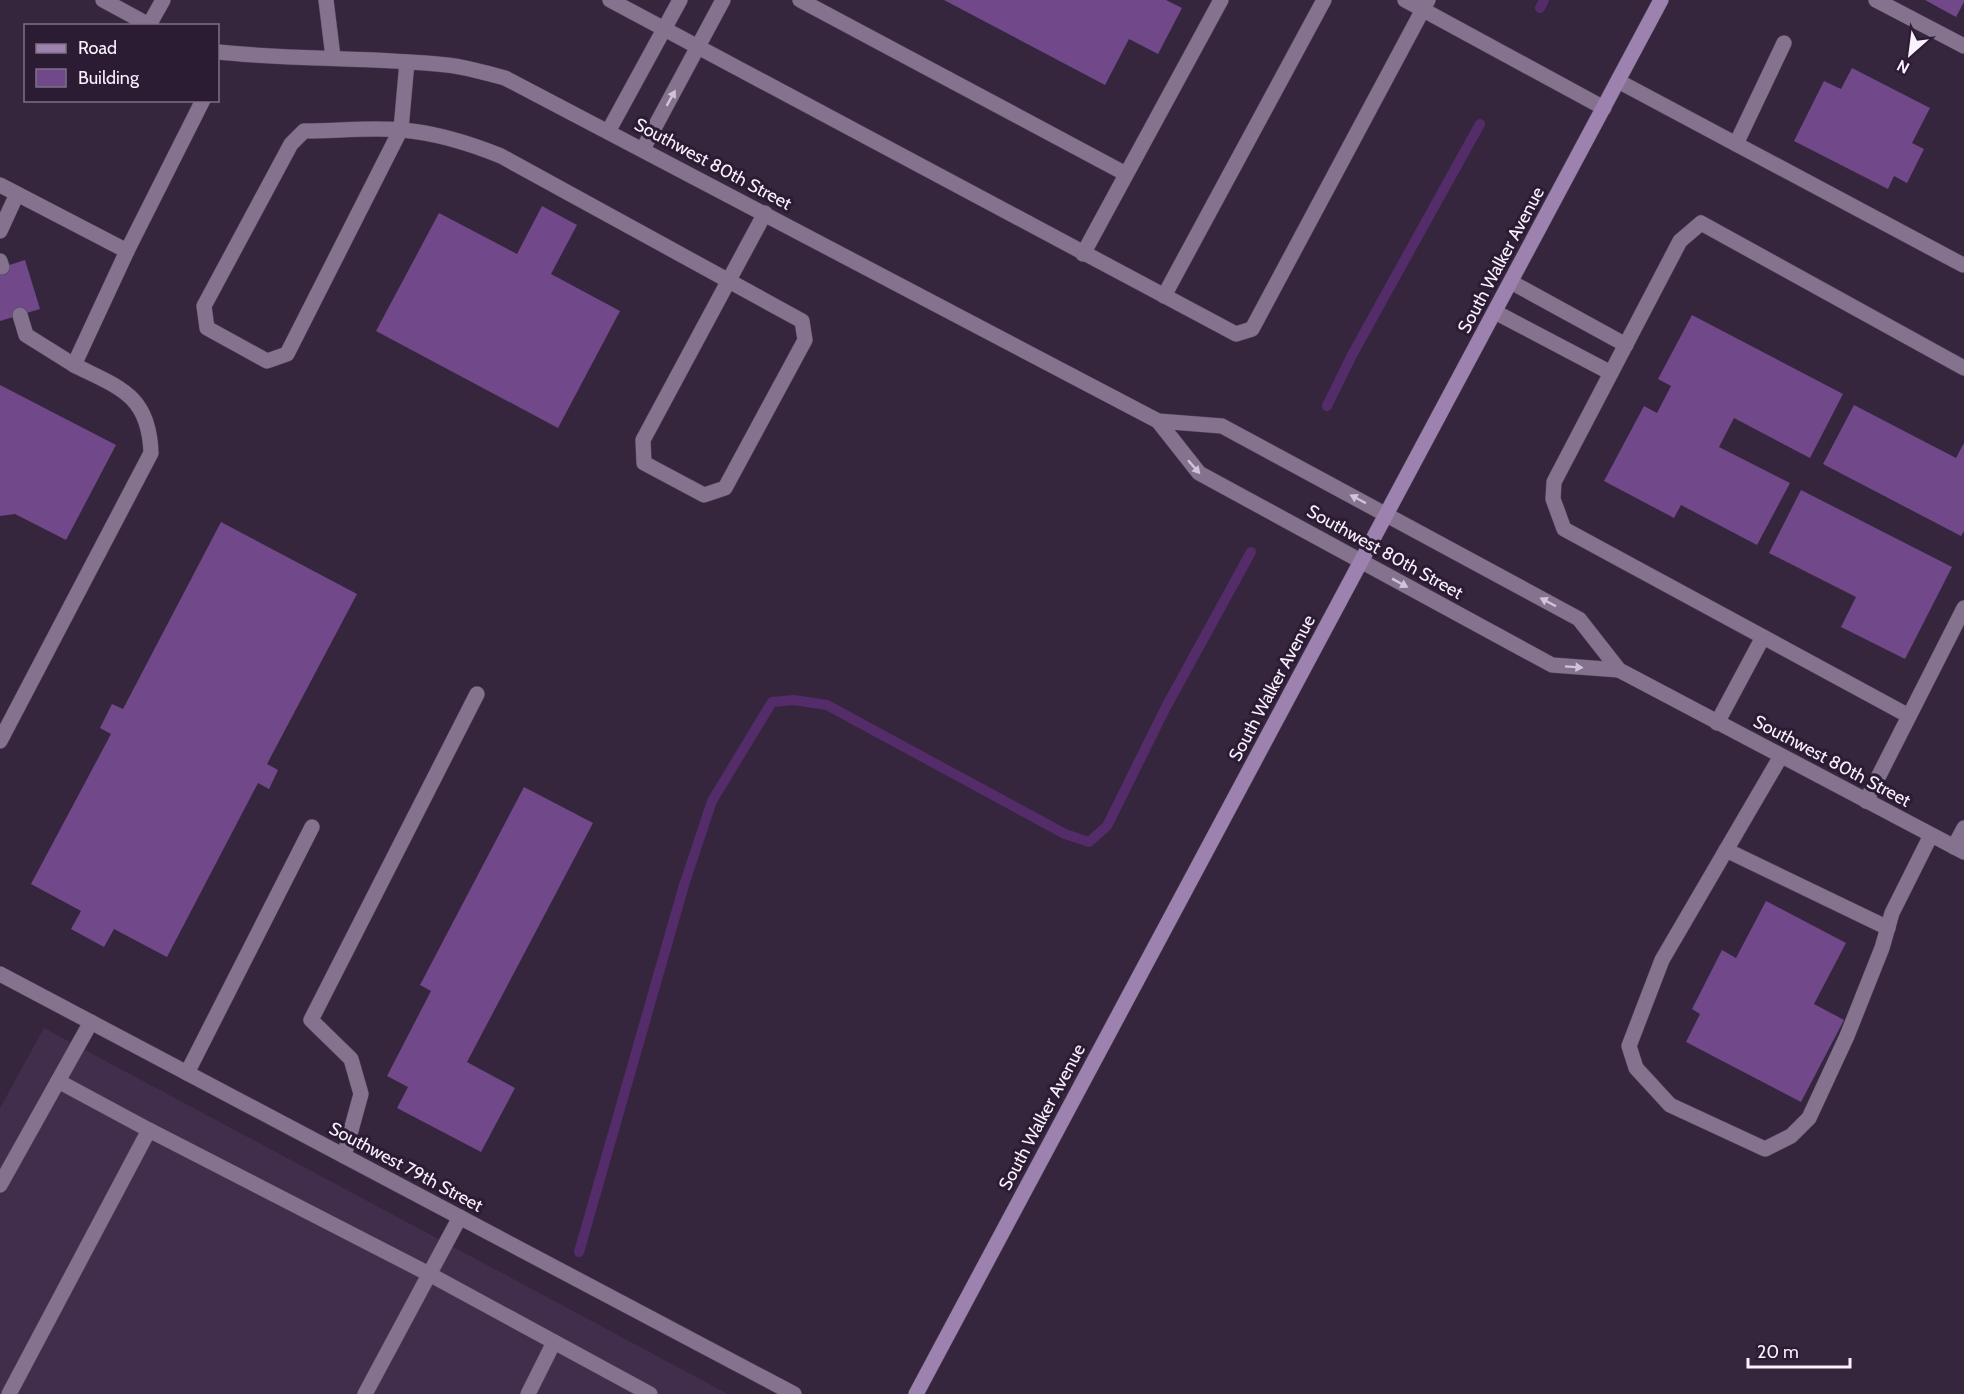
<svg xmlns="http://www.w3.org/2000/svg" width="1964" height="1394" viewBox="0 0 1964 1394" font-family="Cabin,sans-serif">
	<rect width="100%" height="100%" fill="#35263e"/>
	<polygon fill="#412d4c" points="44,1028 728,1394 0,1394 0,1108"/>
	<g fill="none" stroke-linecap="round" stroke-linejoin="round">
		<g stroke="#542c6a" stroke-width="10">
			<polyline points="1540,8 1544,0"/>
			<polyline points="1327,406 1352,355 1480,124"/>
			<polyline points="579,1252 684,885 712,801 772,702 794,700 827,705 1065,834 1089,842 1107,826 1166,707 1251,552"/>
		</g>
	</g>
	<g fill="#714889">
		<polygon points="944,0 1166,0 1182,8 1158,54 1129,39 1105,85"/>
		<polygon points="1925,0 1964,0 1964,2 1956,17"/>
		<polygon points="1852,68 1930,108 1912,143 1924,149 1907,183 1894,176 1888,189 1794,141 1824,81 1841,89"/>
		<polygon points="542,206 577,225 551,274 620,311 558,428 376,331 439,213 517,254"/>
		<polygon points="25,260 40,309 0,321 0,268"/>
		<polygon points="1692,315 1843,394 1810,458 1734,418 1719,447 1790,483 1757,545 1681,505 1674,518 1604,481 1644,406 1657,413 1671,386 1658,379"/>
		<polygon points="0,385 116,445 66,540 15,514 0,516"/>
		<polygon points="1854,405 1956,458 1964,443 1964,531 1961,536 1823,464"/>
		<polygon points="1801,490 1952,567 1905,659 1841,627 1856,597 1769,553"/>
		<polygon points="221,522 357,594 267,764 278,770 269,789 258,783 167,957 114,929 104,947 71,929 81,911 31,884 111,734 100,728 112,704 123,709"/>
		<polygon points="524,787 593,823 467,1062 515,1088 481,1152 397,1108 408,1087 387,1076 431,991 420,985"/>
		<polygon points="1766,901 1846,943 1814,1004 1844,1020 1801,1102 1686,1042 1700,1014 1692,1009 1722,950 1736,958"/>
	</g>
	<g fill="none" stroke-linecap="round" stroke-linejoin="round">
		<g stroke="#514459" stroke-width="16">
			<g id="service">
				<polyline points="326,0 333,57"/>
				<polyline points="610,0 1236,334 1252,329 1428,0"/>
				<polyline points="800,0 1126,174"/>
				<polyline points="1405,0 1604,108"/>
				<polyline points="1876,0 1964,46"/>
				<polyline points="149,25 163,0"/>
				<path d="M407 62 401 129 287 354 267 361 207 328 204 306 291 144 304 131C337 131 370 127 402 130 437 133 469 143 501 156L802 321 805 340 725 488 704 495 644 463 643 440 765 213"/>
				<polyline points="1618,81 1963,265"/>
				<polyline points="609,130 680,0"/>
				<polyline points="1736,144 1784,43"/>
				<polyline points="643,149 723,0"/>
				<polyline points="0,185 127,251"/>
				<polyline points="0,231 17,194"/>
				<polyline points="1083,254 1221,0"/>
				<polyline points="0,261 2,267"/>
				<polyline points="1511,282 1626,345"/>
				<polyline points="1164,296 1324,0"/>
				<polyline points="1495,312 1611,373"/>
				<polyline points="20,315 26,335 74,365"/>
				<polyline points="1909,716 1564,529 1553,499 1554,482 1680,241 1701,223 1964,368"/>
				<polyline points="1717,723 1763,637"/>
				<path d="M0 741 151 453C149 395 120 388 74 365L127 251 203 100"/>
				<polyline points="1781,756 1662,960 1629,1046 1636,1068 1670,1105 1765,1149 1791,1136 1809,1118 1847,1036 1882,948 1892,913 1931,835"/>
				<polyline points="1866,801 1964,608"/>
				<polyline points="1954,847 1964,828"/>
				<polyline points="1726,850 1888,928"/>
				<polyline points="187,1073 312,827"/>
				<polyline points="58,1081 149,1130"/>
				<polyline points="344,1156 361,1094 351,1059 311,1020 477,694"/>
				<polyline points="0,1185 91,1022"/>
				<polyline points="9,1394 149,1130 429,1274 650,1394"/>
				<polyline points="365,1394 460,1217"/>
				<polyline points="528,1394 554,1342"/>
			</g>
		</g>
		<g stroke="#514459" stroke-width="16">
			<g id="minor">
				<polyline points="103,0 151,26"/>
				<path d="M218 52C294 60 371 57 447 65 466 67 486 73 505 78L1158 421 1222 426 1579 619 1619 670 1964 852"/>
				<polyline points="1158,421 1199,473 1552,665 1619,670"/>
				<polyline points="0,974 794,1394"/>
			</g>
		</g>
		<g stroke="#514459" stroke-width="16">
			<polyline id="secondary" points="916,1394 1661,0"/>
		</g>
		<use href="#service" stroke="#84728f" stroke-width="15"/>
		<use href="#minor" stroke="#84728f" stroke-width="15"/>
		<use href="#secondary" stroke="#9d81ae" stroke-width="15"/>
	</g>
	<defs><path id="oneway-solid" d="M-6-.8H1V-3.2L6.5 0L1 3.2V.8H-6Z" transform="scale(1.5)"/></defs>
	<g fill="#d0c5d7">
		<use href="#oneway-solid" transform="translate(671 98) rotate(-61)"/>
		<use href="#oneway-solid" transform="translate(1194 467) rotate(49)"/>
		<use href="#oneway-solid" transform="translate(1358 499) rotate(-152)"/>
		<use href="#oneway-solid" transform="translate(1400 583) rotate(29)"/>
		<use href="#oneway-solid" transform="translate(1548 602) rotate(-152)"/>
		<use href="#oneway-solid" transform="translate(1574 667) rotate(4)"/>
	</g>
	<g text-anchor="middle" stroke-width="6" stroke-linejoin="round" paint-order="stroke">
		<g font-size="18" fill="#f9f1fe" stroke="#2b1c34">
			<text transform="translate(713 164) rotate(28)" y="6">Southwest 80th Street</text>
			<text transform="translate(1501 260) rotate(-62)" y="6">South Walker Avenue</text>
			<text transform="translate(1385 552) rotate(29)" y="6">Southwest 80th Street</text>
			<text transform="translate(1272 688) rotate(-62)" y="6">South Walker Avenue</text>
			<text transform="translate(1832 761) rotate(28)" y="6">Southwest 80th Street</text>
			<text transform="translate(1042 1117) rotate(-62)" y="6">South Walker Avenue</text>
			<text transform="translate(406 1167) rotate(28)" y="6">Southwest 79th Street</text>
		</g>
	</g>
	<rect x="24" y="24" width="195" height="78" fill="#2b1c34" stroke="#7d7185" stroke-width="1.5"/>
	<rect x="36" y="44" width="30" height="9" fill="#9d81ae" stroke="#7d7185" stroke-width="1.5"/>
	<text x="78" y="54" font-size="18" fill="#f9f1fe">Road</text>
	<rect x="36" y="69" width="30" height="18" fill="#714889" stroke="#7d7185" stroke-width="1.5"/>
	<text x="78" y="84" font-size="18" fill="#f9f1fe">Building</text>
	<g transform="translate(1910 54) rotate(208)" stroke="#2b1c34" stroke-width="4.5" paint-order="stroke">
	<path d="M0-4.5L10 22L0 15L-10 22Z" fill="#f9f1fe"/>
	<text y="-9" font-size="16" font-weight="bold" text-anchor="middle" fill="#f9f1fe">N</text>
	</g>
	<path d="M1748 1358v9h102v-9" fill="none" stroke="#f9f1fe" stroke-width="3"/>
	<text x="1757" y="1358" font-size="18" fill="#f9f1fe" stroke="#2b1c34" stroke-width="4.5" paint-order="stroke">20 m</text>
</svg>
